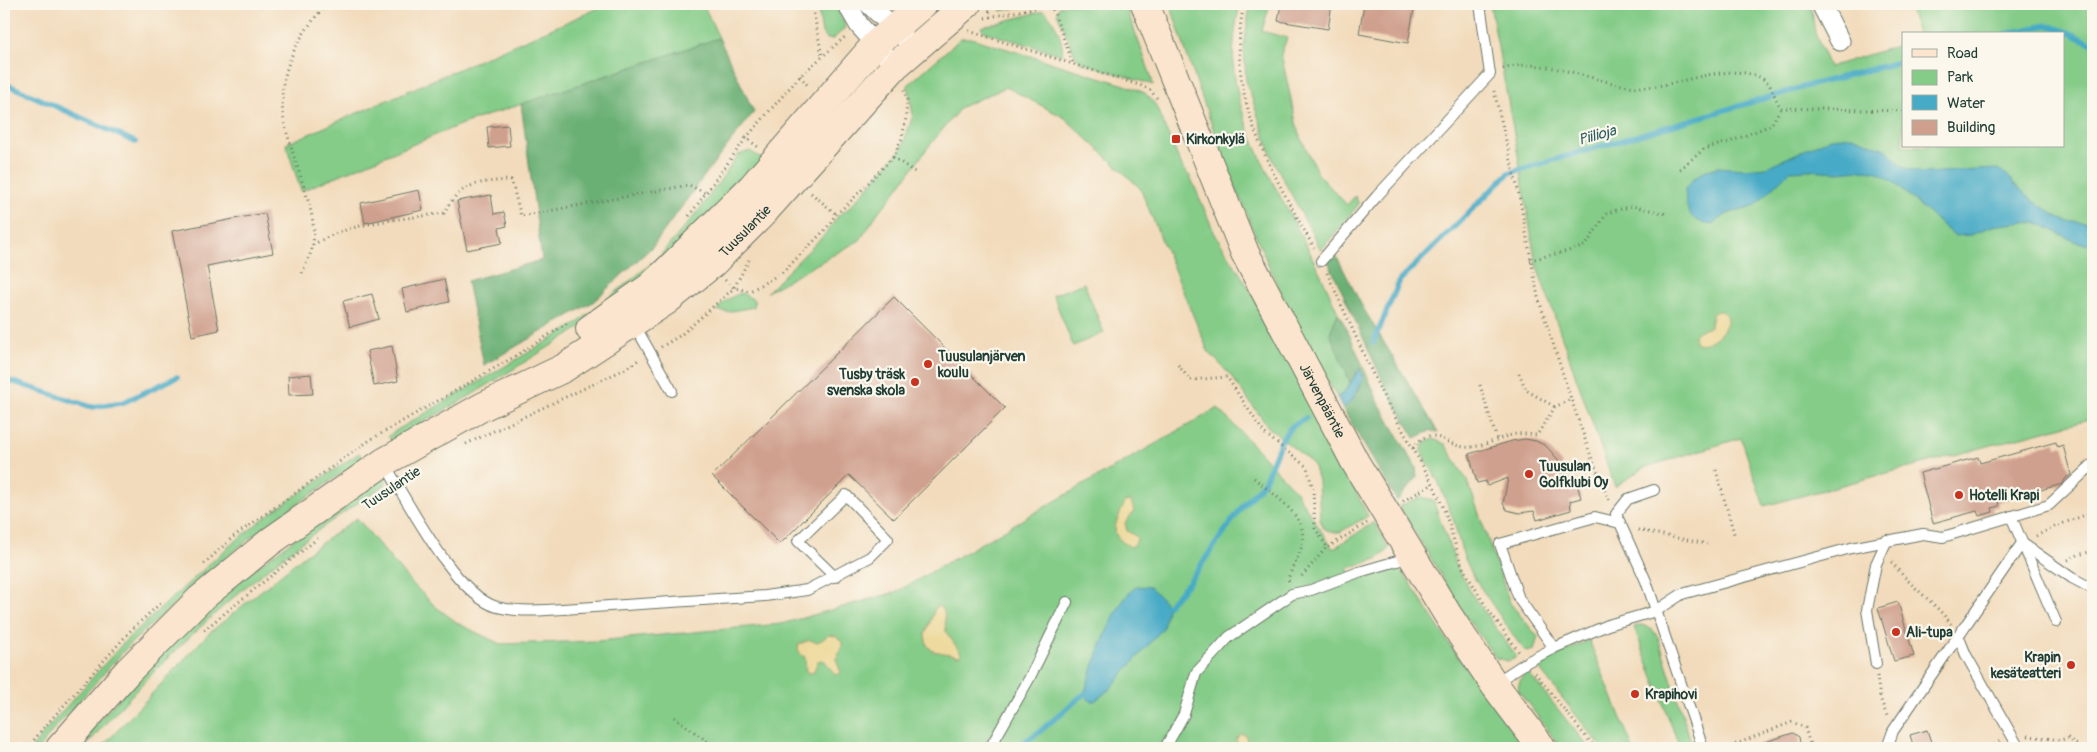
<svg xmlns="http://www.w3.org/2000/svg" width="2097" height="752" viewBox="0 0 2097 752" font-family="Pangolin,sans-serif">
	<rect width="100%" height="100%" fill="#fbf7ec"/>
	<filter id="ink" filterUnits="userSpaceOnUse"><feTurbulence type="fractalNoise" baseFrequency=".02" numOctaves="2"/><feDisplacementMap in="SourceGraphic" scale="10" xChannelSelector="R" yChannelSelector="G"/><feConvolveMatrix kernelMatrix="1 2 1 2 8 2 1 2 1" color-interpolation-filters="sRGB"/></filter>
	<filter id="wash" filterUnits="userSpaceOnUse"><feTurbulence type="fractalNoise" baseFrequency=".0096" numOctaves="4" result="noise"/><feDisplacementMap in="SourceGraphic" scale="20" xChannelSelector="R" yChannelSelector="G"/><feGaussianBlur stdDeviation="1.12" result="paint"/><feColorMatrix in="noise" values="0 0 0 0 0 0 0 0 0 0 0 0 0 0 0 0 0 1.4 0 .05"/><feComposite in="paint" operator="in"/></filter>
	<g filter="url(#wash)">
		<rect width="100%" height="100%" fill="#f2dbbc"/>
		<g fill="#84cc88" stroke="#52845e">
			<polygon points="608,4 703,4 719,38 462,124 301,191 286,144"/>
			<polygon points="817,4 834,4 844,22 845,28 833,39 827,39 822,33"/>
			<polygon points="1008,4 1032,4 1001,11 1000,9"/>
			<polygon points="1067,4 1125,4 1151,76 1153,85 1081,62 1075,55 1057,13 1059,7"/>
			<path d="M1170 4H1240C1235 26 1232 50 1234 72 1242 140 1285 200 1314 261 1323 278 1330 295 1338 313L1330 333 1350 382 1344 393 1337 397C1321 369 1304 340 1290 311 1242 212 1204 108 1170 4Z"/>
			<polygon points="1250,4 1270,4 1262,31 1287,38 1281,54 1298,131 1318,174 1347,205 1355,196 1359,204 1321,250 1273,160 1246,81 1244,47"/>
			<polygon points="1490,4 1811,4 1815,33 1829,67 1903,44 1903,146 2063,146 2063,34 1918,34 1908,4 2093,4 2093,418 1764,506 1741,438 1643,468 1615,487 1536,264 1518,155"/>
			<path d="M1044 11C1054 18 1065 43 1062 55L985 32 981 27Z"/>
			<polygon points="961,38 971,38 1125,85 1145,93 1155,104 1183,169 1190,176 1215,234 1249,288 1311,402 1368,516 1340,532 1330,532 1322,527 1320,518 1318,481 1313,464 1268,427 1231,376 1208,351 1140,188 1065,118 1006,87 961,107 929,146 887,203 879,211 860,240 767,292 826,233 838,216 849,208 902,148 913,115 908,85"/>
			<polygon points="750,151 763,159 661,265 578,329 470,396 391,440 388,437 392,433 575,325 657,259 700,209 738,155"/>
			<polygon points="1084,283 1104,333 1073,346 1053,295"/>
			<path d="M742 293 754 300V307L726 312 717 310C724 301 732 296 742 293Z"/>
			<polygon points="1218,408 1294,489 1333,549 1374,522 1389,549 1379,558 1347,569 1352,577 1373,572 1399,570 1409,581 1455,653 1525,748 101,748 208,634 306,554 357,518 406,577 436,607 459,624 500,644 597,641 781,624 896,592"/>
			<polygon points="1433,439 1445,444 1468,482 1510,603 1538,637 1534,650 1526,652 1518,642 1474,578 1464,557 1452,516 1438,481 1421,451 1425,442"/>
			<polygon points="359,453 362,456 358,462 274,520 230,554 131,643 54,729 39,748 32,748 50,725 126,640 227,548 269,514"/>
			<path d="M384 478 387 481 384 486C268 559 174 644 84 748H75C135 679 200 610 274 554 309 527 348 503 384 478Z"/>
			<polygon points="1421,497 1433,500 1457,567 1473,596 1516,656 1514,659 1508,661 1496,658 1467,618 1399,506"/>
			<polygon points="1642,625 1652,629 1658,637 1693,748 1680,748 1634,627"/>
			<polygon points="1589,640 1633,748 1602,748 1537,666"/>
			<path d="M1528 672 1589 748H1561L1518 690C1519 681 1521 677 1528 672Z"/>
		</g>
		<g fill="#6bb074" stroke="#457654">
			<polygon points="719,38 754,112 713,164 653,246 593,302 484,365 467,281 542,260 521,104"/>
			<polygon points="1334,251 1362,306 1438,432 1430,431 1415,438 1386,388 1328,261"/>
			<path d="M1338 313 1346 327 1379 403 1416 467 1417 478 1397 501 1343 409C1353 399 1368 382 1360 368L1350 382 1330 333Z"/>
		</g>
		<g fill="#eeda9e" stroke="#868c69">
			<path d="M1717 311 1724 312C1725 313 1727 319 1727 320 1727 332 1706 349 1695 342L1694 335 1698 331 1710 327 1712 314Z"/>
			<path d="M1131 501 1134 511 1125 523 1127 531 1137 537 1136 543 1131 547C1105 534 1117 523 1125 502Z"/>
			<polygon points="936,606 939,606 944,611 946,632 961,653 960,656 933,651 927,645 925,635"/>
			<path d="M828 635 836 636 842 642V647L836 659 841 673 835 675 825 661 821 660 818 661 813 673 806 672 805 657 801 655 798 649 799 644 810 640C818 644 821 641 828 635Z"/>
			<polygon points="1241,734 1246,735 1247,743 1253,743 1253,746 1256,746 1256,748 1239,748 1236,739"/>
		</g>
		<g fill="#47aac6" stroke="#33747d">
			<path d="M1853 136 1887 150 1905 168 1922 173 1998 169 2007 175 2027 196 2056 216 2068 222H2093V246L2074 241 2040 224 2024 222 1992 226 1971 235 1954 236 1891 180 1876 171 1861 170 1838 172 1809 170 1790 171 1756 205 1727 214 1712 225C1688 221 1686 211 1685 189L1693 179 1704 171 1718 167 1744 169 1767 167 1831 138Z"/>
			<polygon points="1360,368 1363,380 1352,400 1343,409 1337,397 1344,393"/>
			<path d="M1137 586 1150 587 1168 605 1163 628 1110 689 1095 701H1090L1084 694C1093 667 1113 602 1137 586Z"/>
		</g>
		<g fill="none" stroke-linecap="round" stroke-linejoin="round">
			<g stroke="#47aac6" stroke-width="5.5">
				<polyline points="2005,34 2047,25 2068,32 2093,44"/>
				<polyline points="4,83 135,142"/>
				<polyline points="1373,343 1400,280 1509,173 1807,86 1903,61"/>
				<polyline points="4,379 92,407 124,402 177,377"/>
				<polyline points="1168,605 1189,582 1241,508 1264,482 1282,439 1291,427 1306,418"/>
				<polyline points="1015,748 1038,733 1084,694"/>
			</g>
		</g>
		<g id="blocks">
			<g fill="#d0a08e">
				<polygon points="1281,4 1332,4 1328,29 1278,21"/>
				<polygon points="1364,4 1415,4 1408,43 1359,34"/>
				<polygon points="508,125 510,146 489,148 487,127"/>
				<polygon points="419,190 423,210 365,223 361,203"/>
				<polygon points="491,195 494,214 504,212 507,226 499,228 502,243 467,250 457,201"/>
				<polygon points="265,213 273,253 207,266 219,330 192,336 172,231"/>
				<polygon points="444,279 449,302 407,312 402,289"/>
				<polygon points="372,294 379,319 350,327 343,301"/>
				<polygon points="894,297 1005,408 894,519 849,475 780,544 712,476"/>
				<polygon points="392,346 398,381 374,386 367,351"/>
				<polygon points="311,374 313,394 289,395 288,376"/>
				<polygon points="1525,439 1536,441 1546,446 1562,464 1568,480 1575,477 1581,498 1570,501 1571,510 1537,520 1534,511 1519,513 1507,510 1503,504 1508,478 1487,486 1486,481 1477,483 1469,454 1512,441"/>
				<polygon points="2056,442 2057,447 2063,445 2071,475 2066,478 2062,484 1998,502 1999,506 1992,508 1993,512 1979,516 1977,511 1933,523 1920,473 1978,457 1980,463"/>
				<polygon points="1898,602 1914,656 1894,661 1878,608"/>
				<polygon points="1927,730 1933,748 1914,748 1910,735"/>
				<polygon points="1793,733 1799,737 1801,748 1757,748 1756,745"/>
			</g>
		</g>
	</g>
	<g filter="url(#ink)">
		<use href="#blocks" fill-opacity="0" stroke="#697464" stroke-width="1"/>
		<g fill="none" stroke-linecap="round" stroke-linejoin="round">
			<g stroke="#697464" stroke-width="12">
				<g id="lane">
					<polyline points="1321,261 1377,196 1490,74 1480,4"/>
					<polyline points="634,324 672,391"/>
					<path d="M384 463C407 500 455 595 497 607 513 611 530 611 547 610L765 596 807 590 870 557 888 539 846 495 798 541 835 577"/>
					<polyline points="1654,490 1628,499 1616,514 1646,581 1703,748"/>
					<polyline points="2011,516 2056,622"/>
					<polyline points="1958,635 1966,655 2019,748"/>
					<polyline points="1554,648 1519,599 1500,544 1595,517 1620,523"/>
					<polyline points="1876,664 1867,610 1876,564 1887,540"/>
					<polyline points="1495,683 1527,662 1554,648 1608,625 1656,611 1682,594 1851,548 1923,534 1943,537 2049,505 2093,464"/>
					<polyline points="990,748 1029,679 1067,602"/>
					<polyline points="1165,748 1184,714 1196,673 1229,637 1292,594 1311,590 1359,572 1411,557"/>
					<polyline points="1887,748 1893,731 2022,543 2072,578 2093,589"/>
				</g>
			</g>
			<g stroke="#697464" stroke-width="21">
				<g id="street">
					<polyline points="847,4 859,25 895,66"/>
					<polyline points="869,4 903,37"/>
					<polyline points="1821,4 1840,41"/>
				</g>
			</g>
			<g stroke="#697464" stroke-width="30">
				<g id="secondary">
					<path id="s1" d="M1145 4 1245 253 1355 462 1448 615 1494 684 1542 748"/>
					<polyline points="590,329 650,287 665,273 752,187 875,45 923,4"/>
					<path id="s2" d="M60 748 128 671 200 599 271 541 384 462 482 407 564 368 666 301 712 264 762 214 895 66 967 4"/>
				</g>
			</g>
			<g stroke="#697464" stroke-width="3" stroke-dasharray="1 4" stroke-linecap="butt">
				<polyline points="812,4 822,56"/>
				<path d="M1244 4C1224 98 1271 169 1314 248"/>
				<polyline points="1051,5 1073,63"/>
				<polyline points="989,12 997,4"/>
				<polyline points="985,18 1053,4"/>
				<polyline points="969,31 1142,86 1150,90 1157,98"/>
				<path d="M1503 69C1542 55 1596 84 1637 87 1674 89 1717 64 1754 75 1774 81 1771 93 1781 108L1903 111"/>
				<polyline points="800,76 809,87"/>
				<polyline points="1494,91 1518,190 1538,297 1571,399 1593,462 1609,500"/>
				<polyline points="746,138 800,76 846,36"/>
				<polyline points="893,157 916,173"/>
				<polyline points="1680,169 1704,149 1732,141 1771,125 1781,108"/>
				<polyline points="811,193 836,214"/>
				<polyline points="689,216 746,138 758,147"/>
				<path d="M313 245C351 221 400 220 444 213 460 182 479 182 511 180L521 216 689 185 705 193"/>
				<polyline points="1530,260 1576,249 1586,245 1607,213 1632,206 1667,214"/>
				<path d="M302 273C306 264 311 254 313 244 316 224 309 203 303 184 297 165 290 145 285 125 274 78 296 37 327 4"/>
				<polyline points="1327,273 1381,392 1433,484 1444,509 1462,566 1485,605 1519,652"/>
				<polyline points="725,280 734,288 750,291 783,272 826,229 836,214 849,203 893,157 902,138 906,118 907,99 904,89"/>
				<polyline points="661,347 681,335 734,288 749,260"/>
				<polyline points="1178,365 1190,380 1227,377 1264,433 1307,467 1313,490 1315,528 1327,547 1300,578"/>
				<polyline points="1519,373 1526,390 1555,407"/>
				<polyline points="1480,385 1497,440"/>
				<polyline points="466,444 625,369 640,359"/>
				<path d="M1413 448C1432 423 1441 444 1464 447 1482 449 1500 436 1517 434 1523 433 1531 435 1537 435L1555 407 1571 399"/>
				<polyline points="1570,466 1586,462 1593,462"/>
				<polyline points="1716,470 1735,537"/>
				<path d="M1254 478C1270 492 1305 514 1303 539 1302 552 1292 567 1288 579L1289 582"/>
				<polyline points="1403,501 1433,484"/>
				<polyline points="1638,530 1707,544"/>
				<polyline points="2036,536 2056,526 2093,512"/>
				<polyline points="1328,547 1367,523"/>
				<polyline points="2068,560 2078,555 2093,551"/>
				<path d="M1892 562C1909 586 1934 601 1951 624"/>
				<polyline points="204,564 233,537 370,440 519,354 569,322"/>
				<polyline points="204,630 318,538"/>
				<polyline points="1535,673 1595,748"/>
				<polyline points="1877,676 1880,698 1887,716"/>
				<polyline points="674,717 716,748"/>
				<polyline points="2028,736 2061,740 2068,738 2081,748"/>
				<polyline points="28,748 40,732 133,628 162,602"/>
				<polyline points="1726,748 1792,722 1805,728 1811,748"/>
				<polyline points="1991,748 2000,741"/>
			</g>
			<use href="#lane" stroke="#fff" stroke-width="10"/>
			<use href="#street" stroke="#fff" stroke-width="19"/>
			<use href="#secondary" stroke="#fbe5cf" stroke-width="28"/>
		</g>
	</g>
	<g fill="#c8321e" stroke="#fbf7ec" stroke-width="2">
		<rect x="1171" y="134" width="10" height="10" rx="2.5"/>
		<circle cx="928" cy="364" r="5"/>
		<circle cx="915" cy="382" r="5"/>
		<circle cx="1529" cy="474" r="5"/>
		<circle cx="1959" cy="495" r="5"/>
		<circle cx="1896" cy="632" r="5"/>
		<circle cx="2071" cy="665" r="5"/>
		<circle cx="1635" cy="694" r="5"/>
	</g>
	<g text-anchor="middle" stroke-width="4.5" stroke-linejoin="round" paint-order="stroke">
		<g font-size="14" font-weight="bold" fill="#1f3d34" stroke="#fbf7ec" text-anchor="start">
			<text x="1186" y="144">Kirkonkylä</text>
			<text x="938" y="361">Tuusulanjärven<tspan x="938" dy="16">koulu</tspan></text>
			<text x="905" y="379" text-anchor="end">Tusby träsk<tspan x="905" dy="16">svenska skola</tspan></text>
			<text x="1539" y="471">Tuusulan<tspan x="1539" dy="16">Golfklubi Oy</tspan></text>
			<text x="1969" y="500">Hotelli Krapi</text>
			<text x="1906" y="637">Ali-tupa</text>
			<text x="2061" y="662" text-anchor="end">Krapin<tspan x="2061" dy="16">kesäteatteri</tspan></text>
			<text x="1645" y="699">Krapihovi</text>
		</g>
		<g font-size="14" fill="#1f3d34" stroke="#fbf7ec">
			<text dy="5" stroke="none"><textPath href="#s2" startOffset="865">Tuusulantie</textPath></text>
			<text dy="5" stroke="none"><textPath href="#s1" startOffset="435">Järvenpääntie</textPath></text>
			<text transform="translate(391 488) rotate(-34)" y="5">Tuusulantie</text>
		</g>
		<g font-size="15" font-style="italic" fill="#2b5e60" stroke="#fbf7ec">
			<text transform="translate(1597 135) rotate(-16)" y="5">Piilioja</text>
		</g>
	</g>
	<rect width="2097" height="752" fill="none" stroke="#fbf7ec" stroke-width="20"/>
	<rect x="1902" y="32" width="162" height="115" fill="#fbf7ec" stroke="#a3ada2"/>
	<rect x="1912" y="49" width="25" height="8" fill="#fbe5cf" stroke="#a3ada2"/>
	<text x="1947" y="58" font-size="15" fill="#1f3d34">Road</text>
	<rect x="1912" y="70" width="25" height="15" fill="#84cc88" stroke="#a3ada2"/>
	<text x="1947" y="82" font-size="15" fill="#1f3d34">Park</text>
	<rect x="1912" y="95" width="25" height="15" fill="#47aac6" stroke="#a3ada2"/>
	<text x="1947" y="108" font-size="15" fill="#1f3d34">Water</text>
	<rect x="1912" y="120" width="25" height="15" fill="#d0a08e" stroke="#a3ada2"/>
	<text x="1947" y="132" font-size="15" fill="#1f3d34">Building</text>
</svg>
